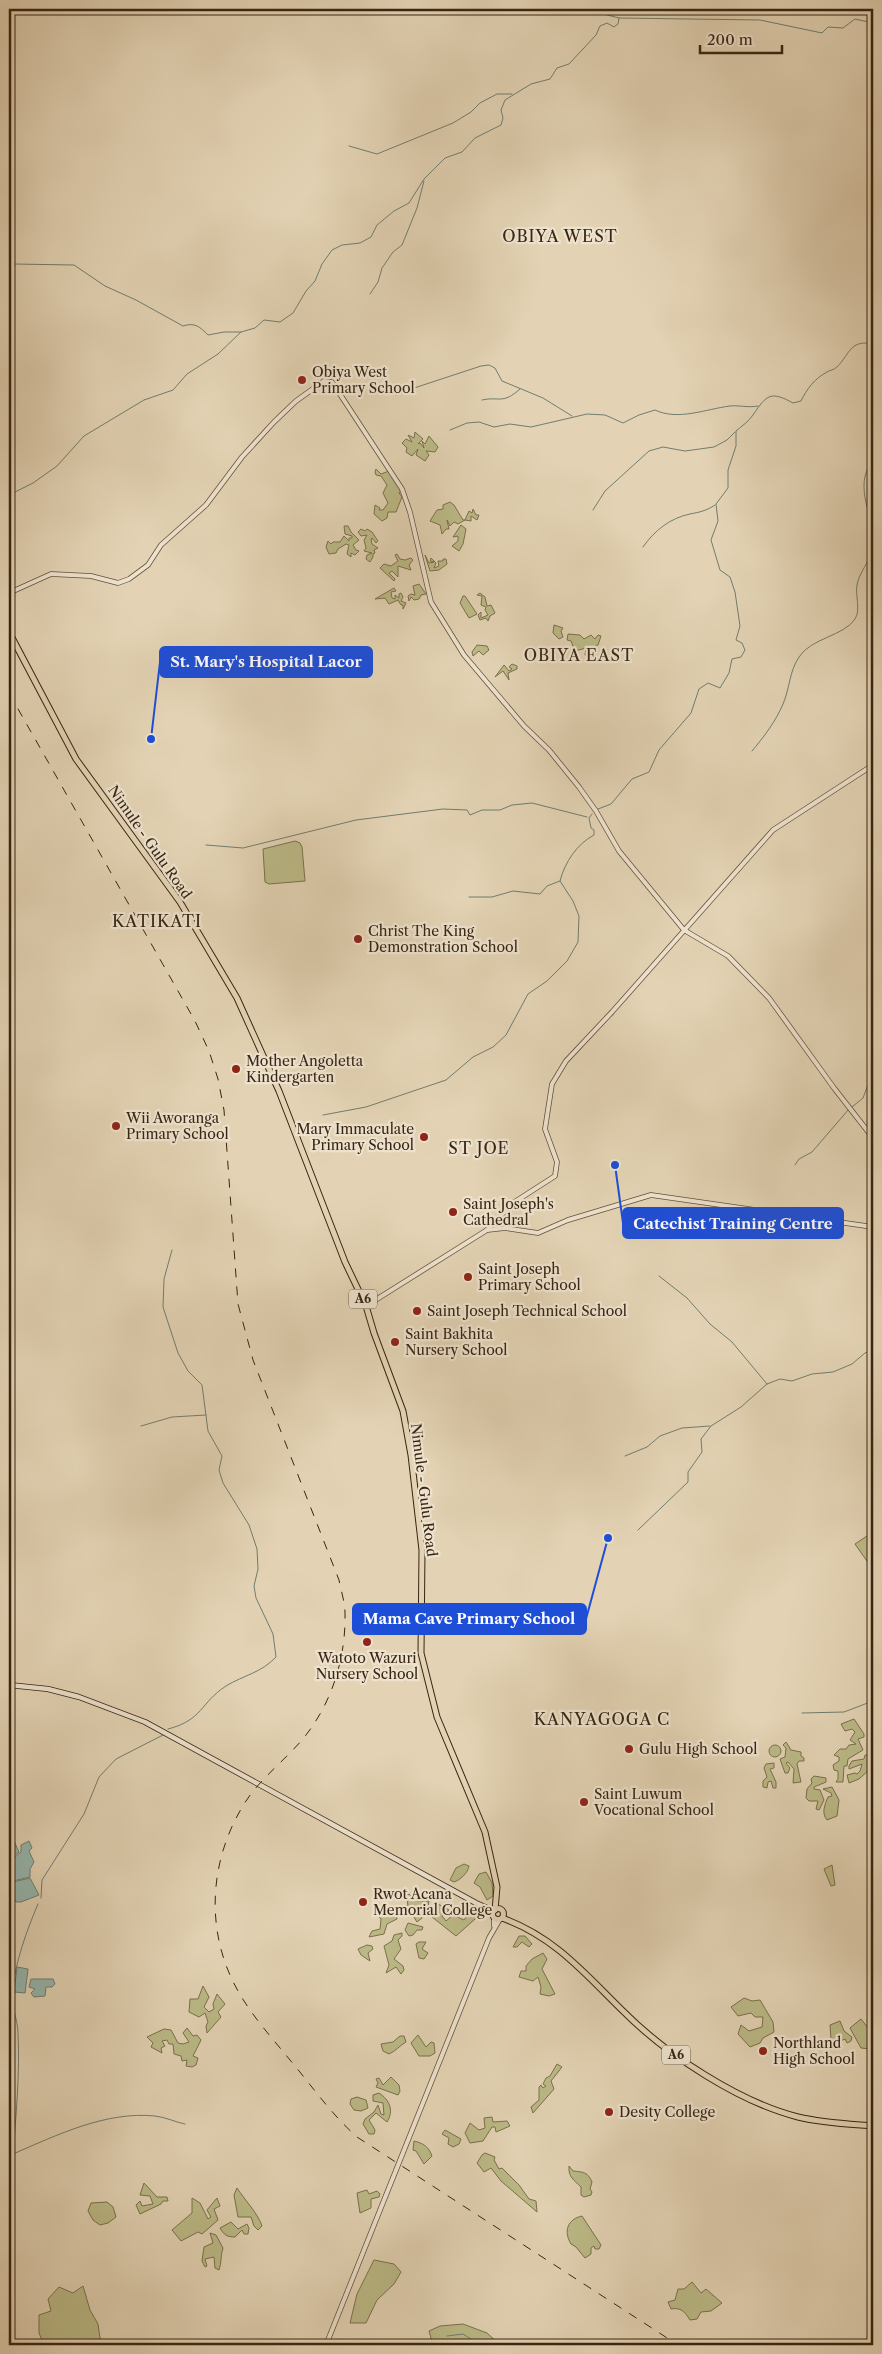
<svg xmlns="http://www.w3.org/2000/svg" width="882" height="2354" viewBox="0 0 882 2354" font-family="'Libre Caslon Text',serif">
	<rect width="100%" height="100%" fill="#e3d3b4"/>
	<filter id="stains"><feTurbulence type="fractalNoise" baseFrequency=".004" numOctaves="4"/><feColorMatrix values="0 0 0 0 .2 0 0 0 0 .09 0 0 0 0 .02 0 0 0 .5 -.17"/></filter>
	<radialGradient id="worn" r=".72"><stop offset=".6" stop-color="#630" stop-opacity="0"/><stop offset="1" stop-color="#630" stop-opacity=".3"/></radialGradient>
	<g fill="#bbba87" stroke="#7a704c">
		<polygon points="415,432 423,439 418,444 420,443 424,448 422,441 425,444 429,436 438,447 435,452 426,451 429,455 425,461 416,455 418,449 412,456 406,452 407,448 402,443 406,439 412,442 408,435 414,438"/>
		<polygon points="376,469 381,474 389,471 401,490 399,493 402,497 396,512 388,512 387,518 382,521 374,514 375,505 380,508 379,510 383,510 388,503 383,493 387,485 381,476 376,475 375,472"/>
		<polygon points="450,502 454,505 463,520 465,520 469,511 472,513 473,509 476,515 479,515 477,520 471,516 471,521 465,520 458,524 454,522 450,526 447,520 449,529 446,529 442,534 440,525 430,521 437,510 443,509 443,505"/>
		<polygon points="461,525 466,529 463,544 459,551 452,546 458,541 458,536 453,537"/>
		<polygon points="344,526 348,526 351,532 359,540 353,545 356,550 359,551 355,555 351,553 351,557 347,554 349,545 346,544 338,549 336,553 329,554 326,547 328,541 331,544 333,542 340,542 344,536 349,541 349,538 352,538 352,536 345,534"/>
		<polygon points="361,529 365,531 367,529 372,532 378,541 376,543 372,538 371,539 372,544 378,548 374,550 375,553 373,554 373,557 370,562 366,559 367,555 372,553 364,551 366,548 364,540 367,535 361,536 358,532"/>
		<polygon points="397,554 400,559 405,560 411,558 413,560 409,565 411,570 398,566 398,577 392,571 389,573 395,579 394,581 380,568 384,564 391,566 398,561 395,555"/>
		<polygon points="425,555 429,563 434,562 430,561 431,558 436,563 434,568 439,566 438,561 443,561 443,559 446,559 447,564 439,570 430,571"/>
		<polygon points="419,584 426,594 421,595 419,599 414,600 411,597 409,601 408,596 411,594 415,595 413,586"/>
		<polygon points="394,588 396,591 391,592 392,598 395,599 395,595 399,598 399,594 401,593 403,597 401,601 406,603 403,609 403,605 401,605 398,600 389,604 385,598 375,599"/>
		<polygon points="480,593 485,597 487,606 491,605 495,613 490,616 488,621 486,618 480,620 478,615 481,612 481,618 488,615 485,610 486,607 481,605 482,596 477,595"/>
		<polygon points="463,596 465,596 477,614 469,618 460,603"/>
		<polygon points="554,625 563,628 561,631 563,637 559,639 553,633"/>
		<polygon points="568,634 580,635 584,639 591,635 595,639 598,635 601,636 598,645 589,649 595,659 594,661 590,656 585,655 586,648 575,651 571,641 567,640"/>
		<polygon points="477,645 487,646 489,650 483,655 479,651 473,656 472,652"/>
		<polygon points="512,664 517,666 517,669 508,673 509,680 503,671 495,677 504,665 509,671 512,669 509,667"/>
		<polygon points="295,841 300,843 302,847 305,881 269,884 265,882 263,849"/>
		<polygon points="873,1532 873,1560 869,1564 855,1544"/>
		<polygon points="854,1719 864,1734 864,1737 858,1739 863,1750 848,1759 847,1766 844,1766 843,1782 836,1782 838,1779 838,1771 834,1770 833,1765 839,1761 839,1757 834,1755 840,1749 846,1749 849,1745 856,1744 850,1740 855,1732 852,1729 845,1731 841,1724"/>
		<polygon points="786,1742 791,1750 801,1752 801,1756 804,1758 804,1761 799,1761 797,1764 801,1782 793,1783 794,1769 788,1762 786,1763 790,1768 788,1773 785,1773 780,1759 785,1757 786,1748 783,1745"/>
		<circle cx="775" cy="1751" r="6"/>
		<polygon points="865,1755 867,1755 871,1763 868,1766 869,1770 859,1779 849,1783 847,1775 855,1773 857,1774 860,1771 862,1764 849,1769 849,1766 852,1761 864,1759"/>
		<polygon points="774,1763 774,1768 770,1769 776,1782 776,1788 773,1788 771,1781 768,1782 767,1788 763,1787 763,1781 767,1777 764,1768 766,1764"/>
		<polygon points="814,1776 826,1778 826,1782 814,1787 814,1789 820,1790 824,1800 819,1810 816,1809 818,1801 809,1801 806,1798 807,1789 812,1783 811,1779"/>
		<path d="M832 1787 839 1800 837 1816 827 1820C821 1813 825 1804 828 1797L832 1796 831 1793 823 1789Z"/>
		<path d="M464 1864 469 1866C468 1873 460 1880 454 1882L450 1880 456 1868Z"/>
		<polygon points="832,1865 835,1885 831,1886 824,1869"/>
		<polygon points="486,1872 492,1883 493,1896 487,1900 480,1887 474,1883 479,1874"/>
		<polygon points="409,1894 416,1901 429,1901 427,1910 423,1910 422,1918 417,1922 410,1911 404,1917 401,1913 403,1907 408,1905 406,1895"/>
		<polygon points="438,1904 449,1910 442,1916 446,1921 453,1915 464,1920 473,1908 477,1906 484,1911 456,1936 432,1917"/>
		<polygon points="375,1912 396,1913 397,1919 387,1924 384,1934 369,1937 372,1931 380,1929 381,1919"/>
		<polygon points="408,1923 423,1927 422,1930 417,1930 413,1935 409,1936 405,1930"/>
		<polygon points="402,1933 402,1936 398,1940 401,1949 394,1959 403,1966 404,1970 401,1974 396,1967 386,1973 389,1965 384,1946 392,1941 394,1935"/>
		<polygon points="519,1936 525,1936 532,1944 529,1947 522,1942 517,1947 513,1947"/>
		<polygon points="419,1942 426,1942 422,1949 428,1953 424,1959 419,1958 416,1944"/>
		<polygon points="367,1945 372,1946 373,1949 368,1953 370,1961 361,1955 358,1949"/>
		<polygon points="543,1953 547,1959 542,1969 555,1994 549,1996 540,1994 541,1987 538,1977 533,1981 519,1977 521,1971 526,1971 526,1966 532,1959"/>
		<polygon points="203,1986 209,1997 204,2007 209,2012 214,2009 213,2004 217,1994 225,2004 218,2012 221,2017 207,2033 206,2026 208,2022 205,2013 199,2017 189,2012 190,1999 198,1999"/>
		<polygon points="744,1998 752,2001 760,2000 773,2022 774,2032 763,2038 760,2043 750,2047 738,2034 741,2025 749,2031 762,2027 763,2017 755,2017 751,2013 738,2016 731,2007"/>
		<polygon points="861,2019 868,2028 873,2031 873,2046 871,2049 861,2048 850,2028"/>
		<polygon points="840,2021 844,2031 852,2037 851,2041 847,2043 845,2039 836,2043 831,2040 830,2025"/>
		<polygon points="187,2028 193,2036 197,2035 201,2040 193,2056 198,2058 196,2065 192,2067 186,2066 187,2060 182,2061 181,2056 174,2054 173,2044 169,2044 167,2040 162,2041 165,2046 161,2048 162,2053 151,2047 153,2043 147,2037 164,2029 171,2030 178,2043 183,2044 189,2042 183,2033"/>
		<polygon points="418,2035 426,2047 431,2042 434,2043 435,2053 430,2056 419,2056 411,2043"/>
		<path d="M400 2036H404L406 2042C399 2046 396 2051 389 2054L383 2051 381 2044 393 2042Z"/>
		<polygon points="557,2064 562,2067 551,2081 554,2089 533,2113 531,2107 539,2100 539,2087 541,2085 543,2088 546,2086 543,2084 546,2078 550,2076"/>
		<polygon points="391,2077 399,2085 400,2091 398,2095 376,2087 378,2083 376,2079 379,2078 383,2085"/>
		<path d="M379 2093C390 2100 394 2111 387 2122L376 2113 369 2120 375 2130 374 2134H369L363 2124 365 2119 374 2112 378 2105 381 2114 384 2115 383 2103 373 2101V2095Z"/>
		<polygon points="357,2097 366,2100 368,2108 361,2111 354,2110 350,2104 351,2099"/>
		<polygon points="492,2117 493,2122 507,2121 510,2126 496,2132 495,2127 492,2127 483,2141 470,2143 465,2133 470,2123 479,2130 485,2128 484,2118"/>
		<polygon points="445,2130 461,2139 459,2144 453,2147 448,2144 449,2138 442,2134"/>
		<path d="M414 2141C423 2143 429 2147 432 2156L424 2164 416 2151 413 2150Z"/>
		<polygon points="485,2153 495,2157 494,2160 499,2169 502,2168 519,2185 529,2199 536,2201 537,2212 501,2181 491,2168 484,2172 477,2163 482,2155"/>
		<path d="M569 2166 573 2171C583 2172 588 2172 592 2182L590 2189 592 2192 591 2195 584 2197 581 2195V2187C574 2180 568 2177 569 2166Z"/>
		<polygon points="144,2183 157,2197 167,2197 168,2201 163,2201 161,2204 140,2214 136,2205 140,2201 142,2206 153,2204 150,2196 140,2195"/>
		<path d="M237 2188C244 2199 259 2215 262 2226L258 2230 254 2226 251 2217H238L234 2195Z"/>
		<polygon points="367,2190 369,2194 377,2191 380,2194 379,2197 371,2199 371,2208 360,2213 357,2193"/>
		<polygon points="192,2198 200,2203 208,2219 211,2217 207,2210 217,2198 220,2206 214,2209 218,2220 202,2234 198,2232 181,2241 172,2230 192,2213"/>
		<polygon points="107,2202 113,2207 116,2217 108,2223 100,2225 93,2220 88,2211 91,2203"/>
		<path d="M582 2216 601 2245 599 2249H595L594 2246 591 2248V2254L585 2258 576 2247 571 2244C563 2231 568 2219 582 2216Z"/>
		<path d="M231 2222 238 2229 247 2224 249 2228 248 2234H244L242 2230 235 2237C227 2237 224 2235 220 2228Z"/>
		<path d="M210 2233 216 2235 223 2248C220 2256 222 2262 219 2270L215 2268 214 2257 205 2259 207 2266 205 2267 202 2261 204 2247 213 2243Z"/>
		<polygon points="374,2260 394,2264 401,2272 394,2284 377,2300 366,2323 350,2323 357,2294"/>
		<path d="M692 2282 701 2293 706 2289 722 2303 711 2311 701 2312 697 2319 690 2320C685 2312 681 2307 671 2309L668 2302 675 2300 678 2289H684Z"/>
		<polygon points="83,2286 90,2310 98,2324 101,2345 44,2345 39,2333 39,2315 51,2311 48,2299 59,2287 73,2293"/>
		<polygon points="463,2324 487,2333 500,2345 471,2345 464,2340 449,2345 433,2345 429,2331 440,2326"/>
	</g>
	<g fill="#95b7af" stroke="#707d70">
		<polygon points="9,1830 19,1852 11,1858 9,1855"/>
		<polygon points="29,1841 32,1848 29,1851 34,1862 30,1869 30,1877 9,1882 9,1862 21,1852 21,1845"/>
		<polygon points="30,1878 39,1895 21,1902 16,1902 9,1888 9,1883"/>
		<polygon points="17,1967 28,1969 25,1993 14,1992"/>
		<polygon points="31,1979 53,1979 55,1984 52,1987 46,1987 45,1996 34,1997 31,1993 35,1989 29,1987"/>
	</g>
	<g fill="none" stroke-linecap="round" stroke-linejoin="round">
		<g stroke="#707d70" stroke-width="1">
			<polyline points="584,9 619,18"/>
			<polyline points="653,9 656,13"/>
			<polyline points="349,146 377,154 453,123 471,112 480,103 497,94 512,94"/>
			<path d="M9 260 14 264 74 265 105 286 136 300 183 326C195 322 200 327 208 335L224 332H241"/>
			<polyline points="370,294 378,282 382,268 393,252 402,245 417,208 424,181"/>
			<polyline points="396,395 410,388 408,390 481,366 489,365 495,368 502,381 543,398 572,416"/>
			<path d="M482 400C500 396 502 405 520 389"/>
			<path d="M450 430 467 423 479 422 494 427 510 424 531 427 587 414 605 415 623 423 639 415 655 410C678 421 706 409 730 406 740 405 747 408 758 406"/>
			<path d="M873 460C856 481 867 505 873 528"/>
			<polyline points="9,495 33,483 57,466 84,436 144,400 173,390 187,374 218,354 241,332 255,328 264,320 280,322 293,313 306,291 315,281 322,264 332,250 342,245 360,243 371,237 377,225 394,211 409,203 424,179 445,158 462,152 475,138 501,125 503,118 501,110 505,100 531,84 550,79 557,68 569,64 596,35 600,26 607,23 614,27 618,24 619,18 760,20 822,33 828,27 843,28 855,19 873,23"/>
			<polyline points="593,510 605,491 649,451 663,447 685,451 714,447 727,440 735,432"/>
			<path d="M643 547C654 531 670 518 690 514 700 512 706 511 715 505"/>
			<path d="M752 751C763 738 776 721 783 704 790 688 789 672 799 657 811 638 844 636 855 619 861 610 855 595 857 585 859 573 869 562 873 550"/>
			<path d="M598 809 611 804 632 779 649 772 659 750 691 713 699 689 708 683 720 688 729 673 732 659 741 657 745 650 742 643 736 640 740 626 735 592 730 577 720 570 711 540 718 521 716 504 728 488V470L736 446V431C742 426 749 421 753 415 767 394 771 391 793 403L801 401C807 389 814 379 827 372 830 370 834 370 837 367 850 354 850 339 873 344"/>
			<polyline points="206,845 243,848 356,820 443,809 467,810 470,815 482,810 500,810 512,805 532,803 587,817"/>
			<polyline points="469,897 492,897 513,891 540,894 547,886 560,881"/>
			<polyline points="852,1107 863,1098 873,1071"/>
			<path d="M323 1115 366 1107 446 1080 473 1057 493 1047 506 1035 528 994 547 981 567 961 578 942 579 916 573 901 560 881C565 862 577 844 594 835V830L591 828 589 818 592 814"/>
			<polyline points="795,1165 799,1159 812,1152 849,1109"/>
			<polyline points="659,1276 687,1298 710,1324 732,1342 767,1384"/>
			<polyline points="141,1426 172,1417 206,1415"/>
			<polyline points="625,1456 647,1447 660,1436 682,1428 710,1426"/>
			<polyline points="638,1530 688,1482 688,1472 702,1452 701,1439 711,1426 741,1407 767,1384 780,1379 792,1381 812,1374 833,1372 852,1364 865,1353 873,1350"/>
			<polyline points="802,1713 844,1712 873,1701"/>
			<path d="M168 1729C203 1720 200 1703 226 1686 244 1675 261 1673 276 1657L273 1634 256 1598 254 1586 258 1569 257 1549 249 1525 223 1483 219 1470 222 1456 208 1431 202 1385 188 1371 178 1353 163 1307 164 1279 172 1250"/>
			<polyline points="41,1898 42,1880 84,1814 99,1777 116,1759 163,1735"/>
			<path d="M13 2154C57 2135 106 2111 155 2116 165 2117 175 2122 185 2124"/>
			<path d="M9 2162 13 2155C16 2114 20 2074 18 2033 18 2019 10 2005 12 1991 16 1961 26 1932 38 1904"/>
			<polyline points="447,2336 463,2334 480,2345"/>
		</g>
		<g stroke="#63503a" stroke-width="5.5">
			<g id="tertiary">
				<polyline points="9,593 51,574 91,576 118,583 129,579 148,565 161,545 206,505 242,457 274,422 296,401 324,381 332,382 402,489 410,512 431,602 464,655 524,726 549,750 579,787 596,811 619,851 684,930 728,956 769,998 834,1088 873,1138"/>
				<polyline points="487,1230 513,1203 555,1176 557,1162 545,1129 552,1084 566,1061 612,1012 773,830 873,765"/>
				<polyline points="366,1306 487,1230 505,1228 538,1233 568,1220 651,1195 873,1227"/>
				<polyline points="494,1926 494,1918"/>
				<polyline points="326,2345 489,1938 500,1919"/>
			</g>
		</g>
		<g stroke="#382512" stroke-width="6">
			<polyline id="secondary" points="9,1685 48,1689 79,1697 145,1722 476,1903 494,1911"/>
		</g>
		<g stroke="#382512" stroke-width="7">
			<g id="primary">
				<polyline points="9,632 76,759 180,902 237,998 279,1091 345,1262 366,1306 374,1333 403,1411 411,1455 422,1550 421,1653 437,1717 485,1832 497,1887 495,1910"/>
				<circle cx="498" cy="1914" r="5.5"/>
				<path d="M502 1918C555 1937 585 1974 624 2012 667 2055 739 2102 798 2117 823 2123 848 2124 873 2126"/>
			</g>
		</g>
		<use href="#tertiary" stroke="#ede2ce" stroke-width="4"/>
		<use href="#secondary" stroke="#ede2ce" stroke-width="4.5"/>
		<use href="#primary" stroke="#e3d3b4" stroke-width="5"/>
		<path stroke="#382512" stroke-width="1" stroke-dasharray="9 9" stroke-linecap="butt" d="M9 693 195 1021 209 1051 218 1079 224 1110 238 1304 253 1360 339 1580C341 1591 345 1602 345 1613 346 1654 334 1697 309 1731 291 1756 263 1775 246 1801 209 1858 204 1931 238 1991 252 2016 272 2038 290 2060 312 2086 331 2114 357 2137L678 2345"/>
	</g>
	<g fill="#8f2418" stroke="#ede2ce" stroke-width="2">
		<circle cx="302" cy="380" r="5"/>
		<circle cx="358" cy="939" r="5"/>
		<circle cx="236" cy="1069" r="5"/>
		<circle cx="116" cy="1126" r="5"/>
		<circle cx="424" cy="1137" r="5"/>
		<circle cx="453" cy="1212" r="5"/>
		<circle cx="468" cy="1277" r="5"/>
		<circle cx="417" cy="1311" r="5"/>
		<circle cx="395" cy="1342" r="5"/>
		<circle cx="367" cy="1642" r="5"/>
		<circle cx="629" cy="1749" r="5"/>
		<circle cx="584" cy="1802" r="5"/>
		<circle cx="363" cy="1902" r="5"/>
		<circle cx="763" cy="2051" r="5"/>
		<circle cx="609" cy="2112" r="5"/>
	</g>
	<g text-anchor="middle" stroke-width="4.5" stroke-linejoin="round" paint-order="stroke">
		<g fill="#ede2ce" stroke="#6e5e4a" stroke-width="1">
			<rect x="349" y="1289.5" width="28" height="19" rx="4"/>
			<rect x="662" y="2045.5" width="28" height="19" rx="4"/>
		</g>
		<g font-size="12" font-weight="bold" fill="#382512">
			<text x="363" y="1303">A6</text>
			<text x="676" y="2059">A6</text>
		</g>
		<g font-size="14" fill="#382512" stroke="#ede2ce" text-anchor="start">
			<text x="312" y="377">Obiya West<tspan x="312" dy="16">Primary School</tspan></text>
			<text x="368" y="936">Christ The King<tspan x="368" dy="16">Demonstration School</tspan></text>
			<text x="246" y="1066">Mother Angoletta<tspan x="246" dy="16">Kindergarten</tspan></text>
			<text x="126" y="1123">Wii Aworanga<tspan x="126" dy="16">Primary School</tspan></text>
			<text x="414" y="1134" text-anchor="end">Mary Immaculate<tspan x="414" dy="16">Primary School</tspan></text>
			<text x="463" y="1209">Saint Joseph's<tspan x="463" dy="16">Cathedral</tspan></text>
			<text x="478" y="1274">Saint Joseph<tspan x="478" dy="16">Primary School</tspan></text>
			<text x="427" y="1316">Saint Joseph Technical School</text>
			<text x="405" y="1339">Saint Bakhita<tspan x="405" dy="16">Nursery School</tspan></text>
			<text x="367" y="1663" text-anchor="middle">Watoto Wazuri<tspan x="367" dy="16">Nursery School</tspan></text>
			<text x="639" y="1754">Gulu High School</text>
			<text x="594" y="1799">Saint Luwum<tspan x="594" dy="16">Vocational School</tspan></text>
			<text x="373" y="1899">Rwot Acana<tspan x="373" dy="16">Memorial College</tspan></text>
			<text x="773" y="2048">Northland<tspan x="773" dy="16">High School</tspan></text>
			<text x="619" y="2117">Desity College</text>
		</g>
		<g font-size="14" fill="#382512" stroke="#ede2ce">
			<text transform="translate(150 842) rotate(55)" y="5">Nimule - Gulu Road</text>
			<text transform="translate(424 1490) rotate(83)" y="5">Nimule - Gulu Road</text>
		</g>
		<g font-size="16" letter-spacing="1" fill="#382512" stroke="#ede2ce">
			<text x="560" y="242">OBIYA WEST</text>
			<text x="579" y="661">OBIYA EAST</text>
			<text x="157" y="927">KATIKATI</text>
			<text x="479" y="1154">ST JOE</text>
			<text x="602" y="1725">KANYAGOGA C</text>
		</g>
	</g>
	<path fill="none" stroke="#1d4ed8" stroke-width="2" d="M151 739L160 662M615 1165L623 1223M608 1538L586 1619"/>
	<g fill="#1d4ed8" stroke="#ede2ce" stroke-width="2">
		<circle cx="151" cy="739" r="5"/>
		<circle cx="615" cy="1165" r="5"/>
		<circle cx="608" cy="1538" r="5"/>
	</g>
	<g fill="#1d4ed8" stroke="#1d4ed8" stroke-width="2">
		<rect x="160" y="647" width="212" height="30" rx="5"/>
		<rect x="623" y="1208" width="220" height="30" rx="5"/>
		<rect x="353" y="1604" width="233" height="30" rx="5"/>
	</g>
	<g font-size="15" text-anchor="middle" font-weight="bold" fill="#fff">
		<text x="266" y="667">St. Mary's Hospital Lacor</text>
		<text x="733" y="1229">Catechist Training Centre</text>
		<text x="469" y="1624">Mama Cave Primary School</text>
	</g>
	<rect width="882" height="2354" fill="none" stroke="#e3d3b4" stroke-width="30"/>
	<rect x="10" y="10" width="862" height="2334" fill="none" stroke="#382512" stroke-width="2.5"/>
	<rect x="15" y="15" width="852" height="2324" fill="none" stroke="#382512"/>
	<path d="M700 45v8h82v-8" fill="none" stroke="#382512" stroke-width="2.5"/>
	<text x="707" y="45" font-size="15" fill="#382512" stroke="#ede2ce" stroke-width="4" paint-order="stroke">200 m</text>
	<rect width="100%" height="100%" filter="url(#stains)"/>
	<rect width="100%" height="100%" fill="url(#worn)"/>
</svg>
